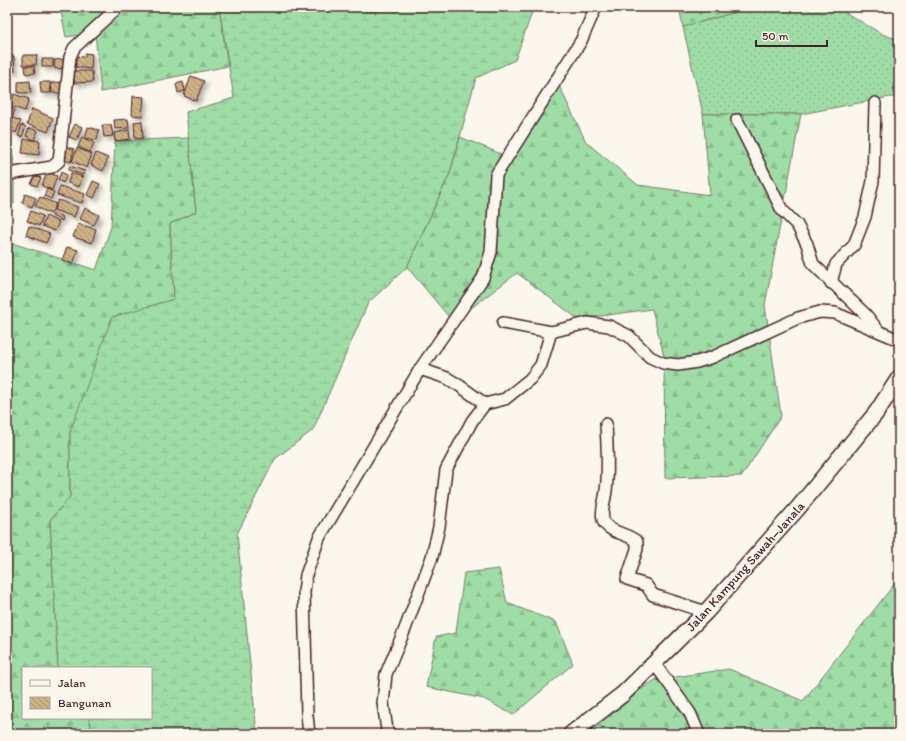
<svg xmlns="http://www.w3.org/2000/svg" width="906" height="741" viewBox="0 0 906 741" font-family="Itim,sans-serif">
	<defs>
		<pattern id="grass-dots" width="8" height="8" patternUnits="userSpaceOnUse"><rect width="8" height="8" fill="#9edda6"/><path d="M2 2h.1M6 6h.1" fill="none" stroke="#8abd8f" stroke-width="1.8" stroke-linecap="round"/></pattern>
		<pattern id="forest-firs" width="22" height="20" patternUnits="userSpaceOnUse"><rect width="22" height="20" fill="#9edda6"/><path d="M5 1l3.5 6h-7zM16 11l3.5 6h-7z" fill="#8abd8f"/></pattern>
		<pattern id="wetland-marsh" width="20" height="14" patternUnits="userSpaceOnUse"><rect width="20" height="14" fill="#9edda6"/><path d="M1 5h8M5 5V1M11 12h8M15 12V8" fill="none" stroke="#8abd8f"/></pattern>
		<pattern id="cemetery-stones" width="16" height="16" patternUnits="userSpaceOnUse"><rect width="16" height="16" fill="#9edda6"/><path d="M2 7V4a2 2 0 0 1 4 0v3zM10 15v-3a2 2 0 0 1 4 0v3z" fill="#8abd8f"/></pattern>
		<pattern id="building-back-hatch" width="6" height="6" patternUnits="userSpaceOnUse"><rect width="6" height="6" fill="#cdb283"/><path d="M-1 5l2 2M0 0l6 6M5-1l2 2" fill="none" stroke="#a8906b"/></pattern>
		<filter id="shadow"><feDropShadow dx="3.5" dy="3.5" stdDeviation="2" flood-color="#0004"/></filter>
	</defs>
	<rect width="100%" height="100%" fill="#fbf7ec"/>
	<filter id="ink" filterUnits="userSpaceOnUse"><feTurbulence type="fractalNoise" baseFrequency=".025" numOctaves="2"/><feDisplacementMap in="SourceGraphic" scale="8" xChannelSelector="R" yChannelSelector="G"/><feConvolveMatrix kernelMatrix="1 2 1 2 8 2 1 2 1" color-interpolation-filters="sRGB"/></filter>
	<g filter="url(#ink)">
		<polygon fill="url(#grass-dots)" stroke="#747e68" points="753,7 836,7 882,34 899,40 899,98 890,97 801,114 703,114 683,27"/>
		<g fill="url(#forest-firs)" stroke="#747e68">
			<polygon points="60,7 219,7 228,66 101,92 95,33 66,37"/>
			<polygon points="553,73 586,142 638,185 710,195 703,114 801,114 765,305 781,416 742,476 665,478 664,356 652,309 578,319 517,273 453,322 407,267 450,173 460,137 506,156"/>
			<polygon points="7,123 14,163 14,204 7,203"/>
			<polygon points="189,138 196,212 170,224 174,299 70,432 70,497 50,520 58,668 23,668 23,718 89,718 91,726 86,734 7,734 7,305 12,243 96,270 111,227 115,141"/>
			<polygon points="499,569 507,603 556,622 573,664 513,715 484,699 426,687 436,637 456,633 464,573"/>
			<polygon points="899,578 899,734 575,734 655,680 729,669 803,701"/>
		</g>
		<polygon fill="url(#wetland-marsh)" stroke="#747e68" points="219,7 360,7 367,12 396,7 534,7 515,60 476,78 450,173 407,267 368,303 313,430 275,459 237,534 257,734 86,734 91,726 89,718 151,718 151,668 58,668 50,520 70,497 70,432 112,317 174,299 170,224 196,212 186,112 234,98"/>
		<polygon fill="url(#cemetery-stones)" stroke="#747e68" points="679,7 753,7 683,27"/>
		<g fill="url(#building-back-hatch)" stroke="#4a1f2b" filter="url(#shadow)">
			<polygon points="85,53 92,54 91,69 75,67 75,56 85,57"/>
			<polygon points="23,55 37,55 36,65 23,65"/>
			<polygon points="7,56 14,56 15,71 7,71"/>
			<rect x="42" y="59" width="11" height="8"/>
			<polygon points="64,59 65,68 55,69 54,60"/>
			<polygon points="25,66 34,66 35,73 26,74"/>
			<polygon points="74,71 92,71 93,82 74,83"/>
			<polygon points="191,76 204,81 196,101 184,96"/>
			<polygon points="30,81 31,93 18,93 18,82"/>
			<polygon points="40,82 50,82 51,93 41,93"/>
			<polygon points="63,82 63,93 52,93 51,83"/>
			<polygon points="183,82 185,91 178,93 176,84"/>
			<polygon points="14,94 29,99 25,111 10,106"/>
			<polygon points="133,96 144,97 142,116 132,115"/>
			<polygon points="10,108 15,110 12,118 7,115"/>
			<polygon points="32,109 53,118 48,132 27,124"/>
			<polygon points="12,118 21,121 16,133 8,129"/>
			<polygon points="128,119 129,128 115,129 114,120"/>
			<polygon points="142,121 143,138 135,139 134,122"/>
			<polygon points="75,124 82,127 77,140 69,137"/>
			<polygon points="22,125 26,127 22,137 18,136"/>
			<polygon points="102,125 111,125 113,136 104,137"/>
			<polygon points="88,127 99,130 97,140 85,138"/>
			<polygon points="29,128 38,131 34,140 26,136"/>
			<polygon points="129,130 130,139 115,141 114,133"/>
			<polygon points="82,137 94,143 90,152 78,147"/>
			<polygon points="24,139 40,141 39,155 22,153"/>
			<polygon points="66,147 74,149 71,162 63,160"/>
			<polygon points="77,148 92,154 87,168 72,161"/>
			<polygon points="96,153 108,158 103,171 91,165"/>
			<polygon points="70,166 85,171 83,175 68,170"/>
			<polygon points="47,172 57,176 52,190 42,186"/>
			<polygon points="61,172 67,175 63,183 58,180"/>
			<polygon points="71,173 83,177 79,187 68,183"/>
			<polygon points="35,175 41,178 37,186 31,184"/>
			<polygon points="93,181 100,184 94,198 87,195"/>
			<polygon points="60,186 85,194 82,203 57,195"/>
			<polygon points="47,189 54,192 51,199 44,196"/>
			<polygon points="25,194 36,198 32,207 22,203"/>
			<polygon points="40,197 56,204 51,214 35,206"/>
			<polygon points="58,200 78,207 74,217 54,210"/>
			<polygon points="85,208 99,215 94,225 80,219"/>
			<polygon points="31,211 43,216 39,226 27,221"/>
			<polygon points="54,213 63,217 62,221 52,216"/>
			<polygon points="46,216 59,222 55,231 42,226"/>
			<polygon points="78,224 96,229 92,243 73,237"/>
			<polygon points="29,226 50,234 46,243 26,235"/>
			<polygon points="67,247 78,250 73,264 62,260"/>
		</g>
		<g fill="none" stroke-linecap="round" stroke-linejoin="round">
			<g stroke="#4a1f2b" stroke-width="14">
				<g id="minor">
					<polyline points="737,120 782,210 797,225 807,244 813,264 866,315 877,329"/>
					<polyline points="7,175 15,173 52,167 59,161 70,57 74,48 118,7"/>
					<polyline points="831,283 836,264 854,245 865,217 873,181 875,103"/>
					<polyline points="503,323 551,332 587,323 609,326 629,336 650,357 663,363 678,365 697,362 713,357 798,318 820,312 835,313 899,340"/>
					<polyline points="420,369 447,378 460,386 485,404"/>
					<path d="M606 424C607 446 609 469 606 491 605 500 599 517 605 524 613 534 628 533 637 542V549L627 579 646 585 653 595 706 612"/>
					<polyline points="654,663 690,713 698,732"/>
					<polyline points="309,734 307,715 304,592 306,575 319,538 420,369 483,278 491,252 496,175 581,41 596,7"/>
					<polyline points="389,734 387,730 383,703 386,674 405,629 432,557 439,527 446,470 472,421 485,404 505,399 530,379 541,365 551,332"/>
				</g>
			</g>
			<g stroke="#4a1f2b" stroke-width="18">
				<polyline id="secondary" points="571,734 623,694 706,612 798,508 876,413 899,378"/>
			</g>
			<use href="#minor" stroke="#fbf7ec" stroke-width="11"/>
			<use href="#secondary" stroke="#fbf7ec" stroke-width="15"/>
		</g>
	</g>
	<g text-anchor="middle" stroke-width="3" stroke-linejoin="round" paint-order="stroke">
		<g font-size="13" fill="#4a1f2b" stroke="#fbf7ec">
			<text transform="translate(745 566) rotate(-48)" y="5">Jalan Kampung Sawah–Janala</text>
		</g>
	</g>
	<rect width="906" height="741" fill="none" stroke="#fbf7ec" stroke-width="24"/>
	<rect x="12" y="12" width="882" height="717" fill="none" stroke="#4a1f2b" stroke-width="1.5" filter="url(#ink)"/>
	<rect x="22" y="667" width="130" height="52" fill="#fbf7ec" stroke="#b4a19f"/>
	<rect x="30" y="680" width="20" height="6" fill="#fbf7ec" stroke="#b4a19f"/>
	<text x="58" y="687" font-size="12" fill="#4a1f2b">Jalan</text>
	<rect x="30" y="697" width="20" height="12" fill="url(#building-back-hatch)" stroke="#b4a19f"/>
	<text x="58" y="707" font-size="12" fill="#4a1f2b">Bangunan</text>
	<path d="M756 40v6h71v-6" fill="none" stroke="#4a1f2b" stroke-width="2"/>
	<text x="762" y="40" font-size="12" fill="#4a1f2b" stroke="#fbf7ec" stroke-width="3" paint-order="stroke">50 m</text>
</svg>
